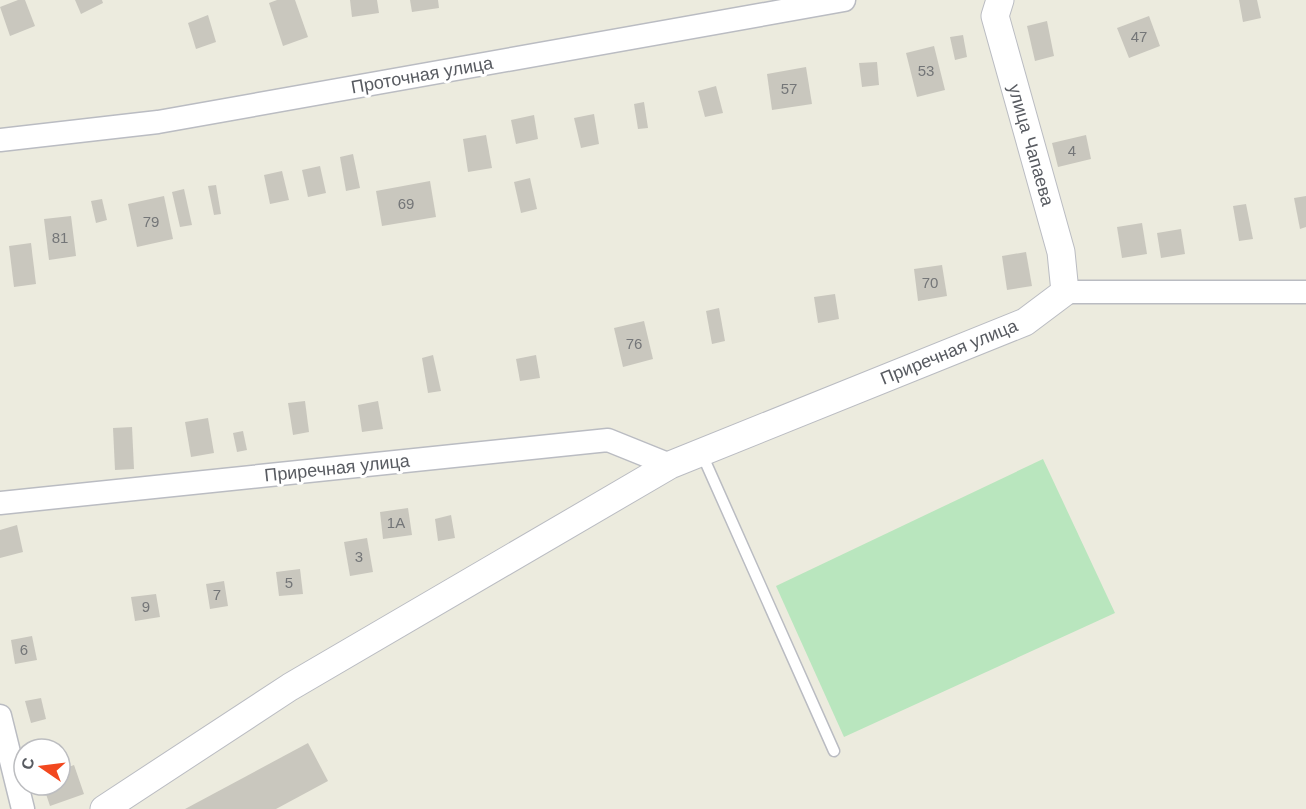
<svg xmlns="http://www.w3.org/2000/svg" width="1306" height="809" viewBox="0 0 1306 809" font-family="Arial,sans-serif">
	<rect width="100%" height="100%" fill="#ecebde"/>
	<polygon fill="#b9e6be" points="1043,459 1115,613 844,737 776,586"/>
	<g fill="#c9c7be">
		<polygon points="18,0 25,0 35,26 10,36 0,7"/>
		<polygon points="75,0 102,0 103,3 81,14"/>
		<polygon points="277,0 295,0 308,37 283,46 269,3"/>
		<polygon points="350,0 377,0 379,13 352,17"/>
		<polygon points="410,0 438,0 439,8 412,12"/>
		<polygon points="1239,0 1257,0 1261,18 1243,22"/>
		<polygon points="208,15 216,42 196,49 188,23"/>
		<polygon points="1149,16 1160,46 1129,58 1117,28"/>
		<polygon points="1047,21 1054,56 1035,61 1027,26"/>
		<polygon points="963,35 967,57 955,60 950,37"/>
		<polygon points="934,46 945,90 917,97 906,53"/>
		<polygon points="877,62 879,85 862,87 859,63"/>
		<polygon points="806,67 812,104 772,110 767,74"/>
		<polygon points="716,86 723,113 705,117 698,91"/>
		<polygon points="644,102 648,128 638,129 634,104"/>
		<polygon points="594,114 599,144 581,148 574,118"/>
		<polygon points="534,115 538,139 516,144 511,120"/>
		<polygon points="486,135 492,168 468,172 463,139"/>
		<polygon points="1086,135 1091,159 1058,167 1052,143"/>
		<polygon points="353,154 360,188 346,191 340,157"/>
		<polygon points="320,166 326,193 308,197 302,170"/>
		<polygon points="282,171 289,200 270,204 264,175"/>
		<polygon points="530,178 537,209 521,213 514,182"/>
		<polygon points="430,181 436,217 382,226 376,191"/>
		<polygon points="216,185 221,214 214,215 208,186"/>
		<polygon points="184,189 192,225 180,227 172,192"/>
		<polygon points="164,196 173,239 137,247 128,204"/>
		<polygon points="1306,196 1306,227 1300,229 1294,198"/>
		<polygon points="102,199 107,220 96,223 91,201"/>
		<polygon points="1246,204 1253,239 1239,241 1233,206"/>
		<polygon points="71,216 76,256 49,260 44,219"/>
		<polygon points="1142,223 1147,254 1122,258 1117,227"/>
		<polygon points="1181,229 1185,254 1161,258 1157,233"/>
		<polygon points="31,243 36,284 14,287 9,246"/>
		<polygon points="1026,252 1032,286 1007,290 1002,256"/>
		<polygon points="942,265 947,296 918,301 914,269"/>
		<polygon points="835,294 839,319 818,323 814,297"/>
		<polygon points="719,308 725,341 712,344 706,311"/>
		<polygon points="644,321 653,359 623,367 614,328"/>
		<polygon points="433,355 441,391 428,393 422,358"/>
		<polygon points="536,355 540,378 520,381 516,359"/>
		<polygon points="305,401 309,432 293,435 288,403"/>
		<polygon points="378,401 383,429 362,432 358,405"/>
		<polygon points="208,418 214,453 191,457 185,422"/>
		<polygon points="132,427 134,469 115,470 113,428"/>
		<polygon points="243,431 247,450 237,452 233,433"/>
		<polygon points="408,508 412,535 383,539 380,512"/>
		<polygon points="451,515 455,538 438,541 435,519"/>
		<polygon points="17,525 23,552 0,558 0,530"/>
		<polygon points="367,538 373,572 350,576 344,542"/>
		<polygon points="300,569 303,594 279,596 276,572"/>
		<polygon points="224,581 228,606 210,609 206,584"/>
		<polygon points="156,594 160,617 135,621 131,597"/>
		<polygon points="32,636 37,660 15,664 11,640"/>
		<polygon points="41,698 46,719 31,723 25,701"/>
		<polygon points="308,743 328,781 276,809 185,809"/>
		<polygon points="74,765 84,794 50,806 43,785 60,785 60,770"/>
	</g>
	<g fill="none" stroke-linecap="round" stroke-linejoin="round">
		<g stroke="#babcc2" stroke-width="13">
			<polyline id="service" points="701,452 834,751"/>
		</g>
		<g stroke="#babcc2" stroke-width="25">
			<g id="minor">
				<polyline points="0,140 158,122 844,0"/>
				<polyline points="1065,292 1306,292"/>
				<polyline points="0,503 608,440 670,465"/>
				<polyline points="0,716 23,809"/>
			</g>
		</g>
		<g stroke="#babcc2" stroke-width="29">
			<polyline id="tertiary" points="104,809 290,687 670,465 1025,322 1065,292 1061,252 995,16 1000,0"/>
		</g>
		<use href="#service" stroke="#fff" stroke-width="10"/>
		<use href="#minor" stroke="#fff" stroke-width="22"/>
		<use href="#tertiary" stroke="#fff" stroke-width="27"/>
	</g>
	<g text-anchor="middle" stroke-width="6" stroke-linejoin="round" paint-order="stroke">
		<g font-size="15" fill="#747678">
			<text x="1139" y="42">47</text>
			<text x="926" y="76">53</text>
			<text x="789" y="94">57</text>
			<text x="1072" y="156">4</text>
			<text x="406" y="209">69</text>
			<text x="151" y="227">79</text>
			<text x="60" y="243">81</text>
			<text x="930" y="288">70</text>
			<text x="634" y="349">76</text>
			<text x="396" y="528">1А</text>
			<text x="359" y="562">3</text>
			<text x="289" y="588">5</text>
			<text x="217" y="600">7</text>
			<text x="146" y="612">9</text>
			<text x="24" y="655">6</text>
		</g>
		<g font-size="18" fill="#585b61" stroke="#fff">
			<text transform="translate(422 75) rotate(-10)" y="6">Проточная улица</text>
			<text transform="translate(1031 145) rotate(74)" y="6">улица Чапаева</text>
			<text transform="translate(949 352) rotate(-22)" y="6">Приречная улица</text>
			<text transform="translate(337 468) rotate(-6)" y="6">Приречная улица</text>
		</g>
	</g>
	<g transform="translate(42 767) rotate(284)"><circle r="28" fill="#ffffff" stroke="#bcbdc0" stroke-width="1.5"/>
	<path d="M0-4.5L10 22L0 15L-10 22Z" fill="#f2481f"/>
	<text y="-9" font-size="16" font-weight="bold" text-anchor="middle" fill="#585b61">С</text>
	</g>
</svg>
